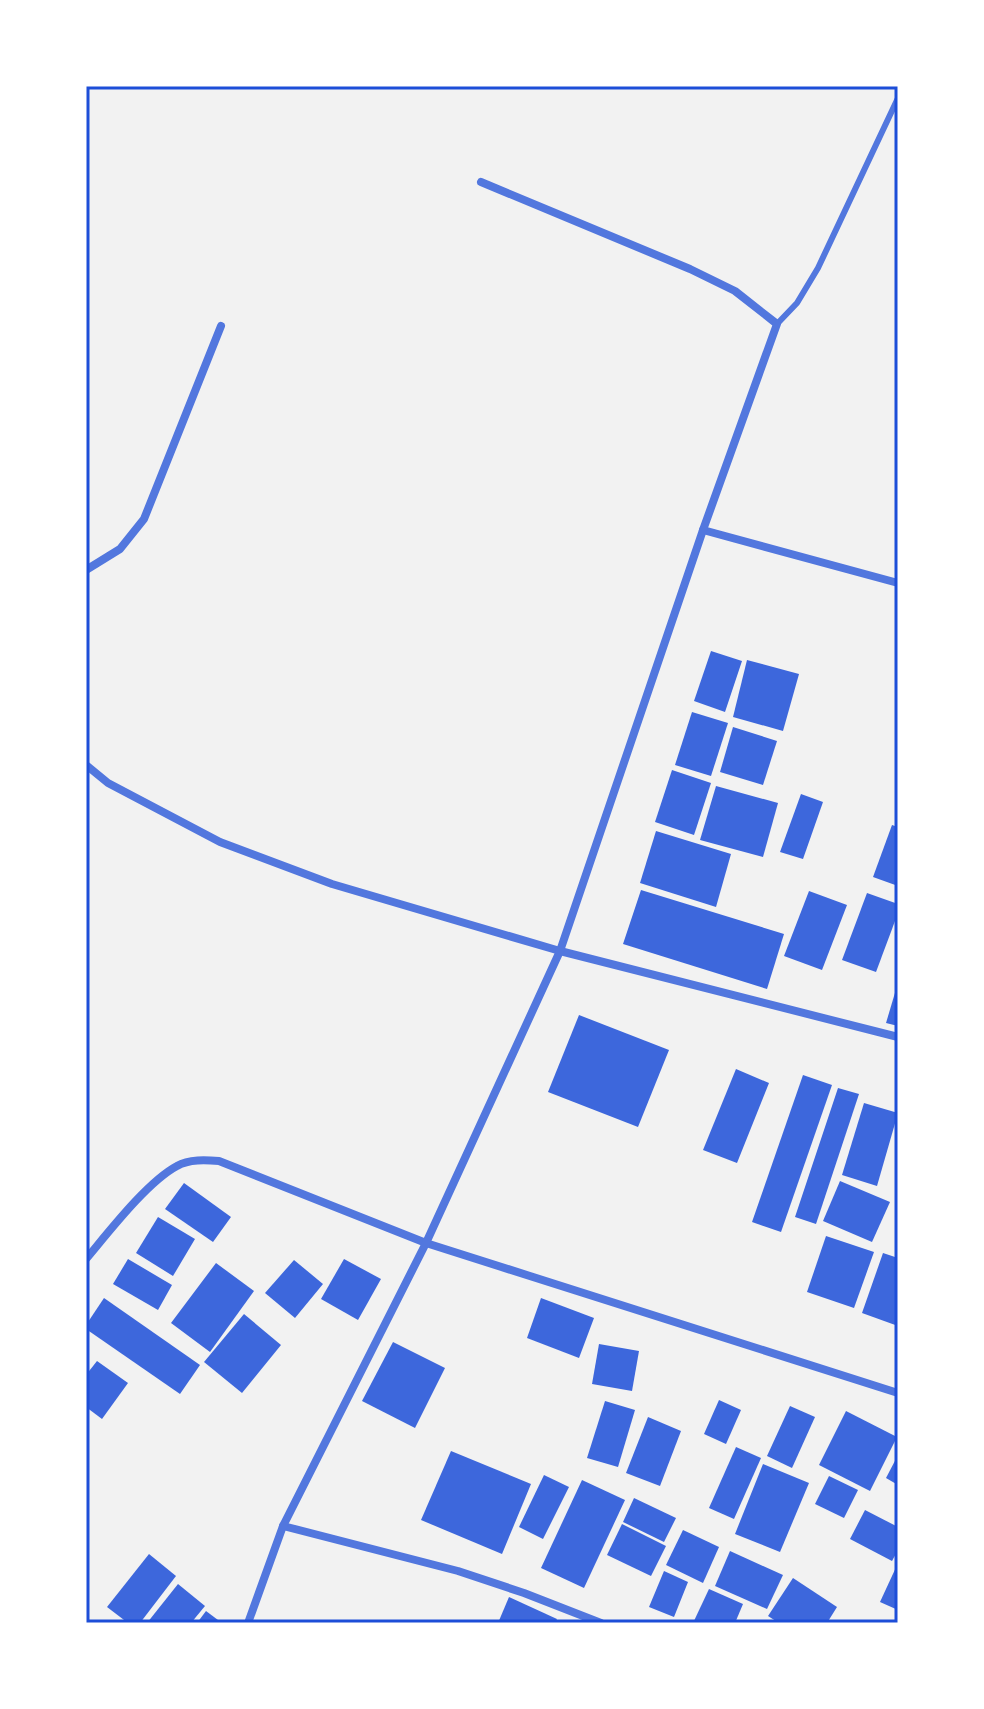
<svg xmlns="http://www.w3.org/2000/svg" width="984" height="1709" viewBox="0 0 984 1709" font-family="'Roboto Condensed',sans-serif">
	<rect width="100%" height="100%" fill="#f2f2f2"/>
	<g fill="#3d67dc">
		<polygon points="711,651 742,661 725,712 694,701"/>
		<polygon points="747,660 799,674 783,731 733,717"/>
		<polygon points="692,712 728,723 711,776 675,765"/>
		<polygon points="733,727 777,741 763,785 720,772"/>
		<polygon points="672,770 711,783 694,835 655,822"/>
		<polygon points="716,786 778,803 763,857 700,840"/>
		<polygon points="801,794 823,802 803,859 780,852"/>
		<polygon points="892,825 898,827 898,886 873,877"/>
		<polygon points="656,831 731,854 716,907 640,883"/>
		<polygon points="641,890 784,934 767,989 623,944"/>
		<polygon points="809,891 847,905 822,970 784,956"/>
		<polygon points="867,893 898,904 898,913 876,972 842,960"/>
		<polygon points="897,986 898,986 898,1026 886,1023"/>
		<polygon points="579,1015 669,1050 638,1127 548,1092"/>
		<polygon points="736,1069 769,1083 737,1163 703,1150"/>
		<polygon points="803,1075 832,1085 781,1232 752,1222"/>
		<polygon points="838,1088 859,1094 816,1224 795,1217"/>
		<polygon points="864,1103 898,1113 877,1186 842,1175"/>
		<polygon points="840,1181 890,1202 872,1242 823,1221"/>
		<polygon points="184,1183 231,1217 213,1242 165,1209"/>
		<polygon points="158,1217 195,1239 173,1276 136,1253"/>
		<polygon points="826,1236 874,1252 854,1308 807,1292"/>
		<polygon points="883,1253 898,1258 898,1326 862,1313"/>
		<polygon points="128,1259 172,1285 158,1310 113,1284"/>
		<polygon points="344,1259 381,1279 358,1320 321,1299"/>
		<polygon points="294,1260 323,1284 295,1318 265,1293"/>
		<polygon points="216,1263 254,1291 210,1352 171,1323"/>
		<polygon points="104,1298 200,1365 180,1394 86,1329 86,1325"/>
		<polygon points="541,1298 594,1318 579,1358 527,1338"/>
		<polygon points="244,1314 281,1345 242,1393 204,1362"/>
		<polygon points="393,1342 445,1368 415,1428 362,1401"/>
		<polygon points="599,1344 639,1351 632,1391 592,1384"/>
		<polygon points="97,1361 128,1383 102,1419 86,1407 86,1375"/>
		<polygon points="719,1400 741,1410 726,1444 704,1434"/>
		<polygon points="605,1401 635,1410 618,1467 587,1458"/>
		<polygon points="790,1406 815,1417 792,1468 767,1456"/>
		<polygon points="846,1411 897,1437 870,1491 819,1465"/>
		<polygon points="648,1417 681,1431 660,1486 626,1473"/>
		<polygon points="736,1447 761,1458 734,1519 709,1508"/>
		<polygon points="451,1451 531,1484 502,1554 421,1520"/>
		<polygon points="898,1455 898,1485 886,1478"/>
		<polygon points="763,1464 809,1483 780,1552 735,1534"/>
		<polygon points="544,1475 569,1487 543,1539 519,1527"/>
		<polygon points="829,1476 858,1490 844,1518 815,1504"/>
		<polygon points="582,1480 625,1500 584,1588 541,1568"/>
		<polygon points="634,1498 676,1518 664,1542 623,1522"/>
		<polygon points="865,1510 898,1527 898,1550 892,1561 850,1539"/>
		<polygon points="622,1524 666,1546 651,1576 607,1555"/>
		<polygon points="683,1530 719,1547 703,1583 666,1565"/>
		<polygon points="730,1551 783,1575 767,1609 715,1586"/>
		<polygon points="149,1554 176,1576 140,1623 128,1623 107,1607"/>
		<polygon points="898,1563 898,1610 880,1602"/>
		<polygon points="664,1571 688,1582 674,1617 649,1607"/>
		<polygon points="793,1578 837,1607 827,1623 779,1623 768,1616"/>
		<polygon points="178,1584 205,1606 191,1623 147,1623"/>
		<polygon points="709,1589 743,1604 735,1623 693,1623"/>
		<polygon points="509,1597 557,1619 555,1623 498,1623"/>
		<polygon points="206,1611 222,1623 197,1623"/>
	</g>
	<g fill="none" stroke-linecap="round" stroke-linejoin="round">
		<polyline stroke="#5277de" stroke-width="6" points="777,324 797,303 818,268 898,98"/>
		<g stroke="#5277de" stroke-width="8">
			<polyline points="703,530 898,583"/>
			<polyline points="86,570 120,549 144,519 221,326"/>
			<polyline points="86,765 108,783 220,842 332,884 560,951 898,1037"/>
			<path d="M86 1259C108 1233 147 1182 177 1166 189 1159 206 1160 219 1161L426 1243 898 1393"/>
			<polyline points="283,1526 458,1571 524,1593 601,1623"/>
			<polyline points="248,1623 283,1526 426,1243 560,951 703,530 777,324 735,291 690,269 481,182"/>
		</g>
	</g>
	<rect width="984" height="1709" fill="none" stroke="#ffffff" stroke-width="176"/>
	<rect x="88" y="88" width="808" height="1533" fill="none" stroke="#1d4ed8" stroke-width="3"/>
</svg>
